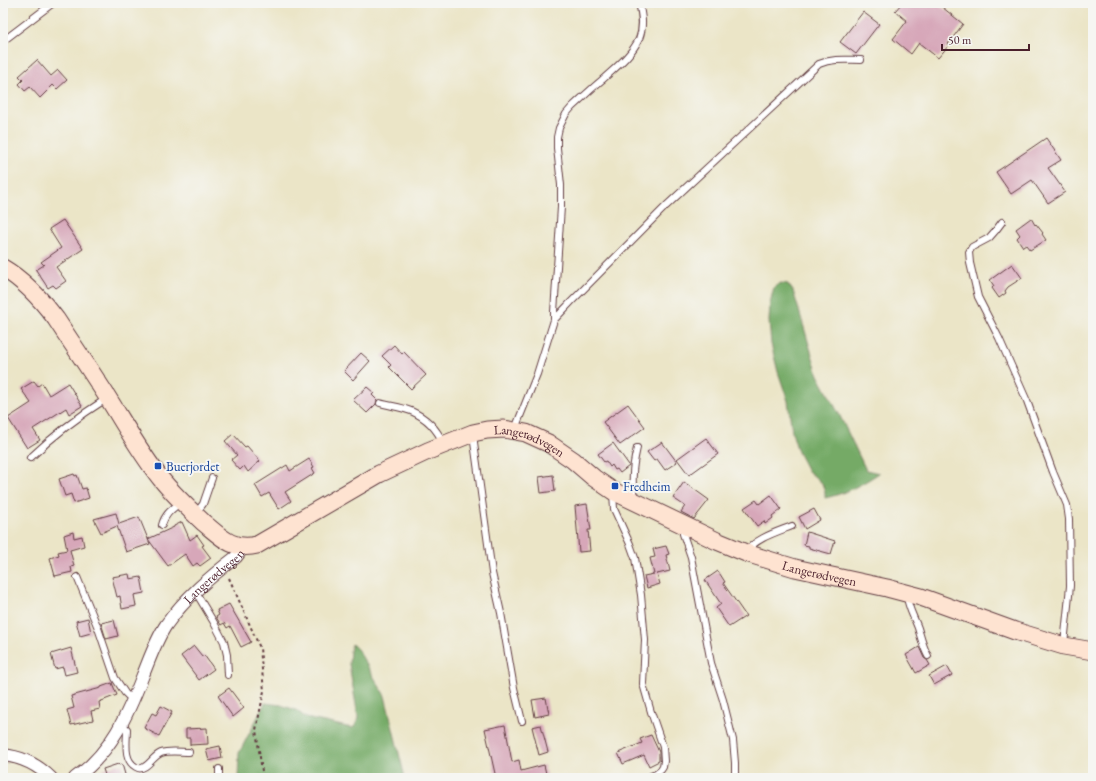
<svg xmlns="http://www.w3.org/2000/svg" width="1096" height="781" viewBox="0 0 1096 781" font-family="'EB Garamond',serif">
	<rect width="100%" height="100%" fill="#f6f6f2"/>
	<filter id="ink" filterUnits="userSpaceOnUse"><feTurbulence type="fractalNoise" baseFrequency=".025" numOctaves="2"/><feDisplacementMap in="SourceGraphic" scale="8" xChannelSelector="R" yChannelSelector="G"/><feConvolveMatrix kernelMatrix="1 2 1 2 8 2 1 2 1" color-interpolation-filters="sRGB"/></filter>
	<filter id="wash" filterUnits="userSpaceOnUse"><feTurbulence type="fractalNoise" baseFrequency=".012" numOctaves="4" result="noise"/><feDisplacementMap in="SourceGraphic" scale="16" xChannelSelector="R" yChannelSelector="G"/><feGaussianBlur stdDeviation="0.9" result="paint"/><feColorMatrix in="noise" values="0 0 0 0 0 0 0 0 0 0 0 0 0 0 0 0 0 1.4 0 .05"/><feComposite in="paint" operator="in"/></filter>
	<g filter="url(#wash)">
		<rect width="100%" height="100%" fill="#ebe5c7"/>
		<g fill="#74aa66" stroke="#5f6448">
			<path d="M781 283 788 284 793 291 798 307 818 375 839 414 866 470 879 473C863 484 845 494 825 498V493L822 483 808 471 798 452 792 432 788 401 778 372 771 344 769 321 770 303 774 287Z"/>
			<polygon points="352,644 358,650 385,696 405,778 238,778 239,753 265,703 281,705 296,710 306,718 352,728 356,725 358,717 349,664 350,651"/>
		</g>
		<g id="blocks">
			<g fill="#d7a7b9">
				<polygon points="902,3 937,3 963,24 948,44 949,45 938,58 919,43 911,54 893,39 907,21 895,11"/>
				<polygon points="863,12 879,24 856,54 840,42"/>
				<polygon points="37,60 51,76 58,70 67,80 57,89 53,85 40,98 30,87 25,91 19,84 23,80 19,76"/>
				<polygon points="1046,138 1061,160 1048,168 1065,192 1048,203 1032,180 1011,194 996,172"/>
				<polygon points="1031,218 1035,225 1036,224 1043,233 1042,234 1046,240 1030,250 1026,245 1023,247 1017,238 1020,235 1016,229"/>
				<polygon points="63,220 83,249 56,267 66,281 56,288 53,285 48,288 36,270 44,265 41,262 61,248 49,229"/>
				<polygon points="1012,264 1022,278 1008,287 1005,291 1006,293 999,298 992,288 994,286 990,280"/>
				<polygon points="394,345 402,354 404,352 426,375 411,389 389,367 391,365 382,356"/>
				<polygon points="361,353 370,361 353,380 344,371"/>
				<polygon points="34,381 38,386 42,383 49,395 68,383 82,406 69,414 66,408 33,429 40,440 27,448 8,418 31,403 21,389"/>
				<polygon points="367,387 374,393 372,395 377,400 376,404 367,413 353,400"/>
				<polygon points="628,404 645,427 620,445 603,422"/>
				<polygon points="233,434 245,447 247,446 260,461 248,472 244,466 240,470 231,460 237,455 225,441"/>
				<polygon points="706,438 718,454 689,475 677,459"/>
				<polygon points="662,442 677,462 665,470 657,459 654,461 647,452"/>
				<polygon points="613,443 629,465 629,466 620,473 617,469 615,470 612,465 610,467 606,461 604,462 598,454"/>
				<polygon points="309,459 314,467 312,468 315,473 285,492 291,501 279,509 269,493 262,497 255,485 287,465 290,471"/>
				<polygon points="74,474 75,476 77,475 82,489 86,488 89,498 74,503 71,494 65,496 59,479"/>
				<polygon points="553,475 555,491 541,493 539,477"/>
				<polygon points="684,482 709,500 694,519 681,512 685,506 673,498"/>
				<polygon points="771,495 781,509 772,516 773,518 765,524 764,521 757,526 744,508 756,500 759,504"/>
				<polygon points="587,504 591,530 588,530 590,551 579,552 575,506"/>
				<polygon points="814,509 820,520 805,529 799,517"/>
				<polygon points="116,513 119,524 139,517 150,544 126,552 117,526 101,533 94,519"/>
				<polygon points="182,522 190,540 197,535 204,545 202,546 211,558 200,566 197,563 193,566 185,554 168,566 148,539 174,527 174,526"/>
				<polygon points="73,532 74,538 82,536 84,546 70,550 74,566 71,567 72,572 55,576 50,558 59,555 58,552 67,550 64,535"/>
				<polygon points="807,532 835,541 831,554 809,548 809,546 804,545"/>
				<polygon points="666,546 669,554 666,555 670,571 657,574 660,584 647,588 644,576 654,574 650,558 655,557 653,549"/>
				<polygon points="718,571 725,582 723,583 746,616 729,627 716,608 721,604 705,580"/>
				<polygon points="129,574 130,579 141,577 144,593 134,595 136,606 122,609 120,596 117,597 112,577"/>
				<polygon points="229,604 251,642 241,647 230,626 227,628 224,623 221,625 216,617 219,615 217,610"/>
				<polygon points="88,618 91,633 80,636 76,621"/>
				<polygon points="114,620 118,636 106,639 101,623"/>
				<polygon points="194,646 202,656 203,656 204,655 214,669 199,680 181,656"/>
				<polygon points="919,647 924,658 927,660 930,665 916,673 906,655"/>
				<polygon points="71,648 77,672 65,675 63,667 55,669 51,654"/>
				<polygon points="947,666 952,675 934,685 929,676"/>
				<polygon points="112,683 117,695 99,702 100,709 91,711 93,720 71,725 67,710 74,708 71,696 101,688 101,687"/>
				<polygon points="229,688 244,708 233,717 218,696"/>
				<polygon points="546,698 549,714 535,717 532,700"/>
				<polygon points="161,706 172,712 159,736 144,728 152,713 156,715"/>
				<polygon points="505,725 512,762 519,760 521,771 544,765 547,778 496,778 485,729"/>
				<polygon points="541,725 548,752 539,755 532,727"/>
				<polygon points="207,728 208,744 190,745 190,738 186,738 186,729"/>
				<polygon points="651,735 659,752 659,761 649,766 644,755 623,764 618,753 642,743 640,739"/>
				<polygon points="220,746 222,758 209,761 206,749"/>
				<polygon points="118,764 119,765 122,764 126,778 106,778 103,769"/>
			</g>
		</g>
	</g>
	<g filter="url(#ink)">
		<use href="#blocks" fill-opacity="0" stroke="#623d42" stroke-width="1"/>
		<g fill="none" stroke-linecap="round" stroke-linejoin="round">
			<g stroke="#623d42" stroke-width="8">
				<g id="lane">
					<polyline points="3,41 53,3"/>
					<polyline points="1002,222 996,230 989,238 972,247 969,252 970,263 978,297 999,338 1027,401 1053,472 1067,505 1069,519 1070,586 1064,644"/>
					<path d="M554 320V312L561 207V185L557 148V137L559 128 566 114 572 107C582 98 591 89 602 80 615 68 631 56 639 39 644 27 642 15 639 3"/>
					<path d="M380 403C390 406 401 407 411 411 427 418 436 428 444 444"/>
					<path d="M515 429 537 374 554 320 571 302 666 206 819 64C833 58 847 60 861 60"/>
					<polyline points="473,435 492,573 501,613 514,688 522,721"/>
					<path d="M30 458C53 436 79 416 106 399"/>
					<polyline points="613,493 614,509 630,544 635,558 641,595 645,640 643,684 651,712 663,747 664,761 663,767 661,770 656,774 649,777"/>
					<path d="M633 500C634 491 632 483 633 474 633 465 635 457 637 448"/>
					<polyline points="196,513 203,504 212,478"/>
					<path d="M162 525C165 514 171 510 180 503"/>
					<polyline points="683,526 683,534 691,557 711,663 723,700 733,740 735,763 735,778"/>
					<path d="M746 552C756 538 777 532 792 526"/>
					<polyline points="77,577 98,628 115,678 125,693 128,696 134,699"/>
					<polyline points="195,591 213,621 224,642 227,655 228,675"/>
					<path d="M907 595C907 606 914 617 918 628 921 638 923 647 928 656"/>
					<path d="M122 724 127 729C127 742 123 760 136 767 139 769 141 769 144 767 150 764 154 756 161 753 169 750 181 752 189 752"/>
					<polyline points="219,769 219,778"/>
				</g>
			</g>
			<g stroke="#623d42" stroke-width="14">
				<g id="street">
					<path d="M3 755C22 757 37 764 51 778"/>
					<path id="s1" d="M75 778C111 753 128 714 143 675 150 658 156 640 166 625 185 598 210 577 236 557L239 553 241 546"/>
				</g>
			</g>
			<g stroke="#623d42" stroke-width="19">
				<g id="secondary">
					<path id="s2" d="M3 268C25 281 41 299 56 319 73 345 91 371 108 398 125 425 141 454 161 479 174 495 189 509 204 523 221 537 233 551 257 545L379 474 428 451 473 433 487 430 504 429 526 433 548 443 573 460 594 478 613 491 717 541 746 553 795 568 887 588 921 597 1015 631 1064 646 1093 651"/>
				</g>
			</g>
			<polyline stroke="#623d42" stroke-width="2" stroke-dasharray="3 3" stroke-linecap="butt" points="229,578 260,648 264,691 256,730 263,778"/>
			<use href="#lane" stroke="#fff" stroke-width="6"/>
			<use href="#street" stroke="#fff" stroke-width="12"/>
			<use href="#secondary" stroke="#fee3d1" stroke-width="17"/>
		</g>
	</g>
	<g fill="#1a4fb4" stroke="#f6f6f2" stroke-width="1.5">
		<rect x="154" y="462" width="8" height="8" rx="2"/>
		<rect x="611" y="482" width="8" height="8" rx="2"/>
	</g>
	<g text-anchor="middle" stroke-width="4" stroke-linejoin="round" paint-order="stroke">
		<g font-size="13" fill="#4a1f2b" stroke="#f6f6f2">
			<text dy="5" stroke="none"><textPath href="#s2" startOffset="690">Langerødvegen</textPath></text>
			<text dy="5" stroke="none"><textPath href="#s2" startOffset="1013">Langerødvegen</textPath></text>
			<text dy="5" stroke="none"><textPath href="#s1" startOffset="249">Langerødvegen</textPath></text>
		</g>
		<g font-size="13" fill="#164399" stroke="#f6f6f2" text-anchor="start">
			<text x="166" y="471">Buerjordet</text>
			<text x="623" y="491">Fredheim</text>
		</g>
	</g>
	<rect width="1096" height="781" fill="none" stroke="#f6f6f2" stroke-width="16"/>
	<path d="M942 44v6h87v-6" fill="none" stroke="#4a1f2b" stroke-width="2"/>
	<text x="948" y="44" font-size="12" fill="#4a1f2b" stroke="#f6f6f2" stroke-width="3" paint-order="stroke">50 m</text>
</svg>
